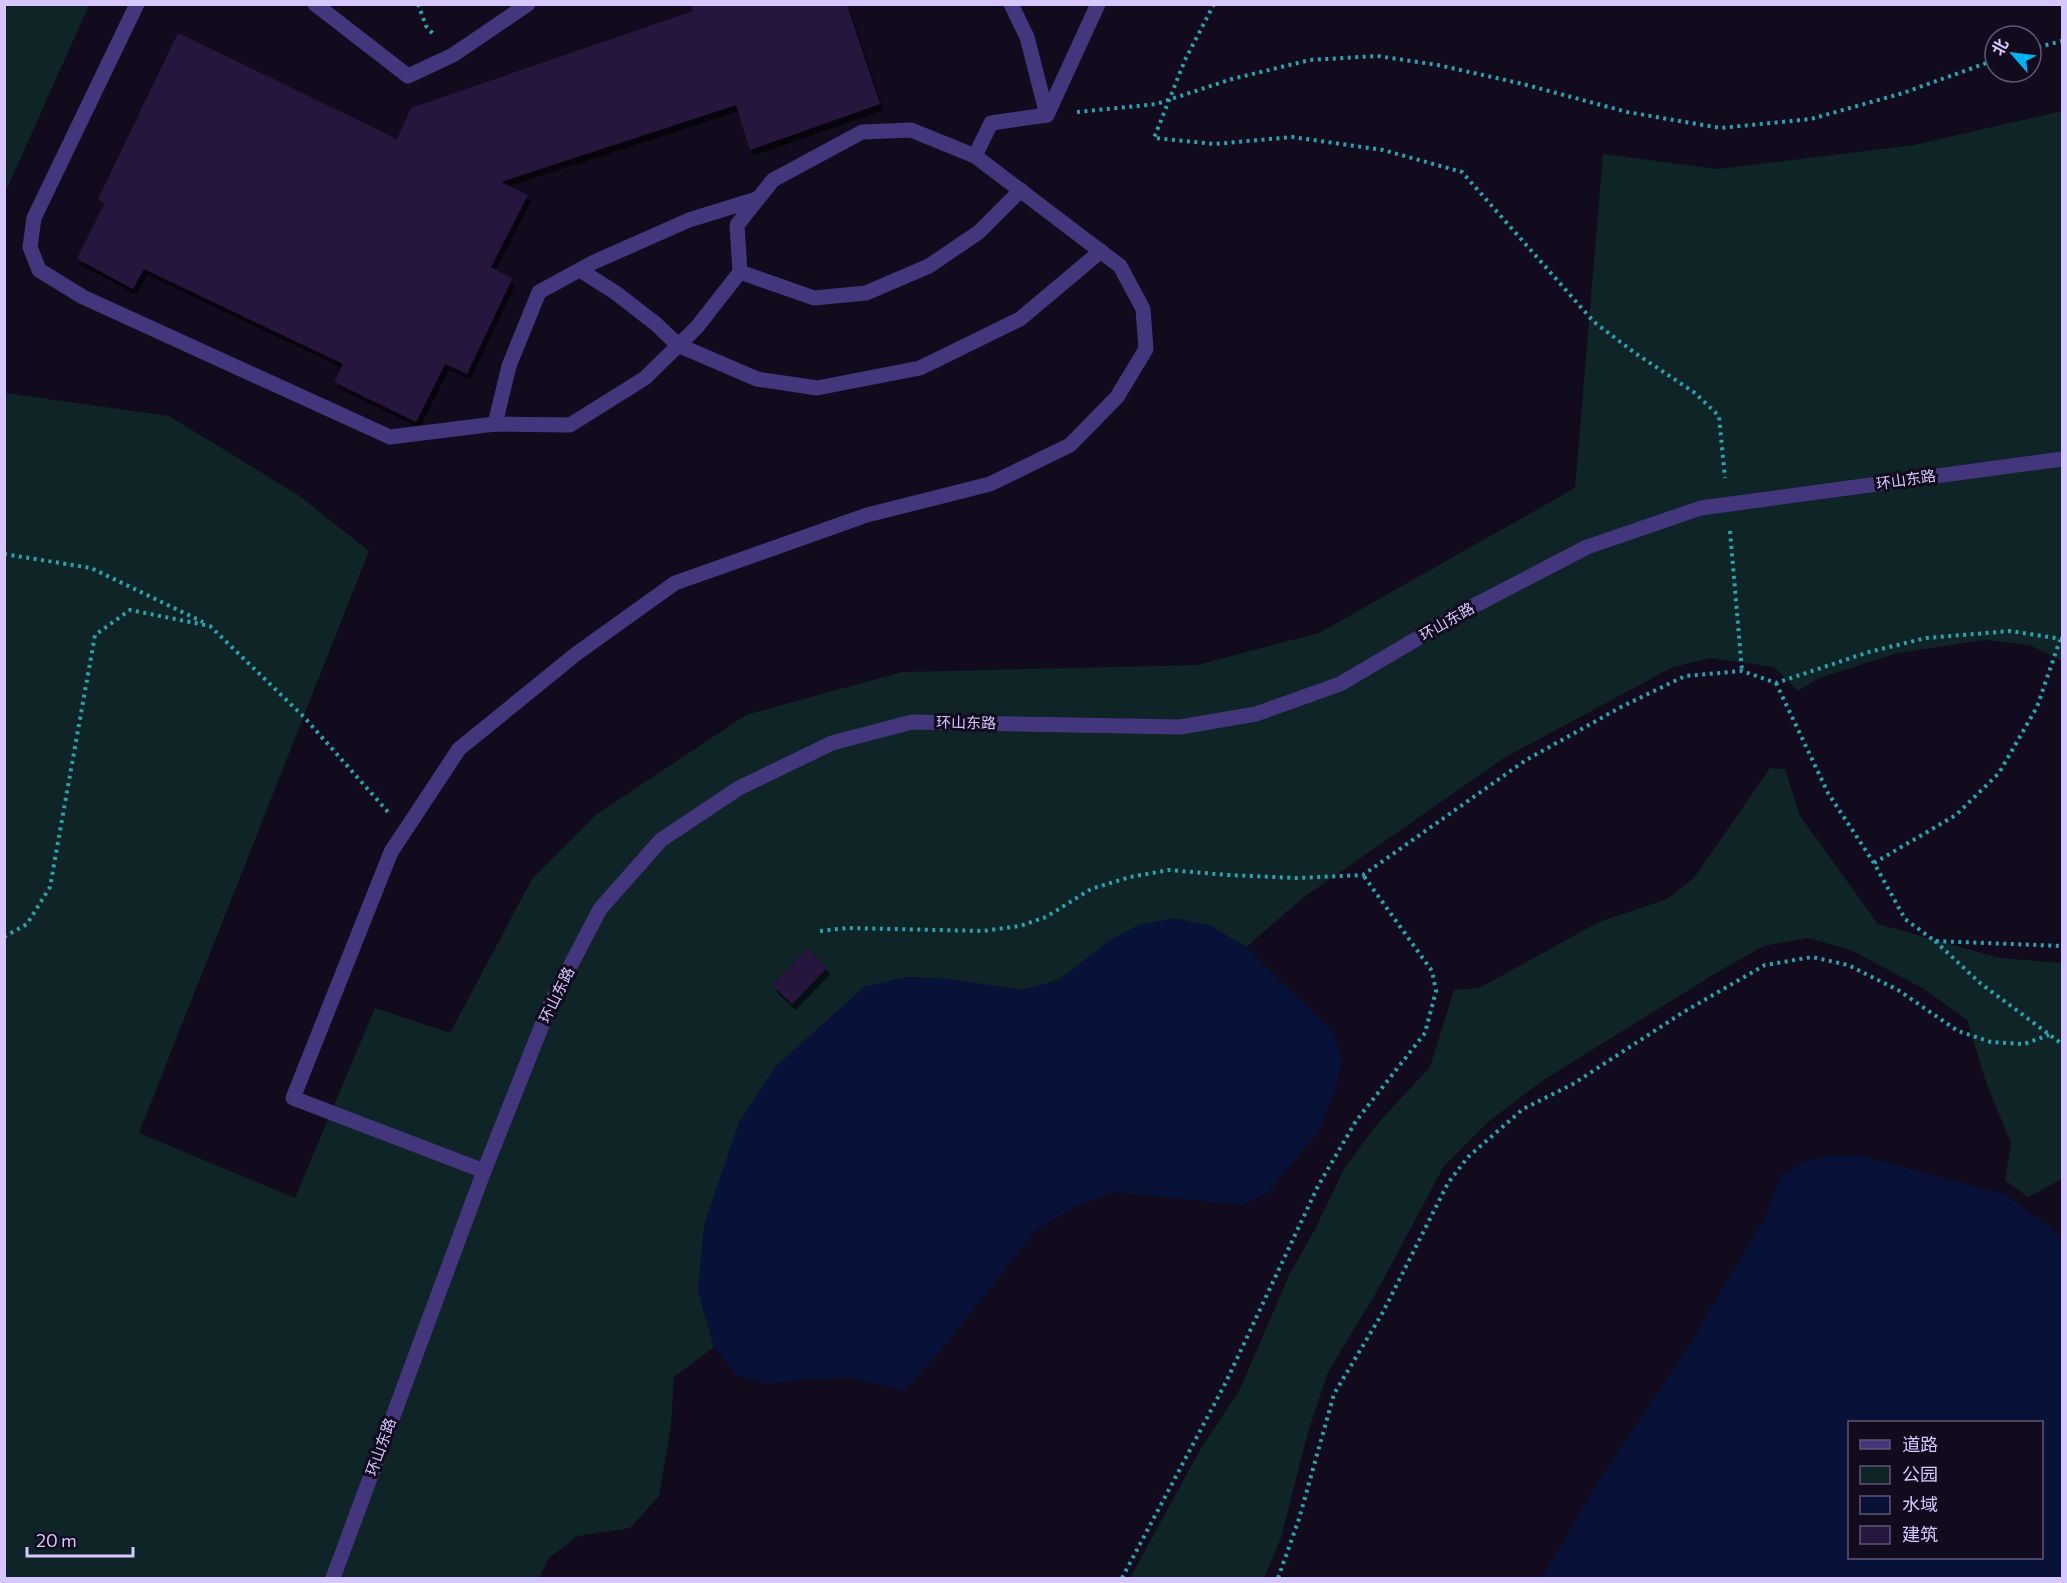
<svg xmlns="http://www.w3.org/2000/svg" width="2067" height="1583" viewBox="0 0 2067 1583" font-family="Commissioner,'Noto Sans SC',sans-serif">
	<defs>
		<filter id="shadow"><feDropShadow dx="3.5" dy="6" stdDeviation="0" flood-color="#0009"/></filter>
	</defs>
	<rect width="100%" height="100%" fill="#110b1d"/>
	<g fill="#0e2427">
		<polygon points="5,4 89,5 5,193 4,5"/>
		<polygon points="2062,111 2062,661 2030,645 1984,640 1898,653 1819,678 1798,691 1774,667 1711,658 1673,667 1504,758 1303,898 1246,947 1209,925 1109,941 1059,980 1022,990 948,979 908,977 864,987 698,1290 714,1347 674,1377 671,1426 659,1496 630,1528 578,1536 549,1558 539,1578 5,1578 5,393 169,416 298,495 369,551 139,1133 295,1198 375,1008 450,1033 532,879 597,814 746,715 902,672 1197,665 1319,633 1575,488 1603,154 1718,169 1914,145"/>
		<polygon points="1770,768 1785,769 1800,816 1878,924 2000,958 2062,963 2062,1179 2028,1197 2005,1180 2011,1143 1987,1085 1967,1020 1924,989 1851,950 1808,938 1764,946 1716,973 1542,1081 1488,1122 1444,1166 1376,1293 1328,1372 1308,1432 1281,1538 1264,1578 1130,1578 1200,1450 1240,1389 1290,1273 1314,1231 1345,1167 1378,1123 1430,1067 1454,990 1479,988 1599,922 1667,899 1694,878"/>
	</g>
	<g fill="#081239" fill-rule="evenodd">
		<polygon points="1175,918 1208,925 1246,947 1334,1033 1342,1061 1336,1088 1319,1131 1267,1193 1243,1205 1113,1192 1075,1207 1036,1230 939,1353 904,1390 849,1378 808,1379 767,1384 737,1375 714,1347 698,1290 704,1225 739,1122 776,1066 864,987 907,977 948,979 1022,990 1059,980 1109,941 1138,925"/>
		<path d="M1830 1155 1862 1156 2004 1194 2048 1225 2062 1241V1578H1542L1597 1483 1688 1347 1764 1219 1782 1175 1803 1162ZM1850 1422H2042V1558H1850Z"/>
	</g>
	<g fill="#26173e" filter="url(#shadow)">
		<polygon points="691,5 847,5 880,104 750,150 736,105 501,182 528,195 491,267 512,279 467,374 445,364 416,422 334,382 343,364 144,269 133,289 77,259 104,204 98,199 178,33 397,139 411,108 693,11"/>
		<polygon points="808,948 827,968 792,1004 772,985"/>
	</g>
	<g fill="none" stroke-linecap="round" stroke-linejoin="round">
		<g stroke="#2ca1af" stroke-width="4" stroke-dasharray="3 4.5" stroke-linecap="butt">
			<polyline points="418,4 426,26 434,35"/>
			<polyline points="1214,4 1185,60 1154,138 1215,144 1292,137 1383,150 1462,172 1594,322 1635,353 1695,393 1719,416 1725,478"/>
			<polyline points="2031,49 2062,41"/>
			<polyline points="1077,112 1156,104 1232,79 1310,60 1377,56 1438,65 1523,84 1627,112 1721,128 1811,119 1903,93 1995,60"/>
			<polyline points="1730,531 1742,671"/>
			<polyline points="4,554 91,568 203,622"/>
			<polyline points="1776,683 1828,793 1874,863 1905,919 1935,941 2062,946"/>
			<polyline points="1874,863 1956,815 1999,773 2037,707 2060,640"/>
			<polyline points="820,931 847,928 983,931 1020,926 1046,917 1091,889 1130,877 1169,870 1228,875 1297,878 1363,875 1526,760 1621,707 1685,676 1742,671 1776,683 1869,652 1926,638 2010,631 2062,639"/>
			<polyline points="4,937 27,924 50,887 95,635 130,610 210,626 304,717 388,812"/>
			<polyline points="1935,941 1980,983 2062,1044"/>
			<polyline points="1122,1578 1226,1382 1318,1186 1356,1121 1425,1033 1436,991 1432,971 1363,875"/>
			<polyline points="1278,1578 1299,1519 1334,1394 1383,1312 1448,1183 1468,1157 1523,1109 1573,1084 1682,1013 1765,965 1812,957 1848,965 1898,990 1958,1031 1991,1042 2024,1044 2049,1035"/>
		</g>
		<g stroke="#44367d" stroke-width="15">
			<polyline points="137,4 34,218 30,247 39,270 83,297 390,437 495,424 570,425 645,378 697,327 740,272 737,225 773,180 862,132 911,130 975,156 1120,266 1143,309 1146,349 1117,397 1070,445 990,484 867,515 675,583 576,654 459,749 391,852 293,1098 484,1171"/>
			<polyline points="315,4 408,76 453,55 528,4"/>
			<polyline points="1011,4 1027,37 1047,115"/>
			<polyline points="975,156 991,123 1047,115 1098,4"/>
			<polyline points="580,270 616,293 656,324 678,345 757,379 817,388 920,368 1020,319 1101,251"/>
			<polyline points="740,272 814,298 866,293 929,266 979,232 1021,190"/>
			<polyline points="495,424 509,366 539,292 594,262 689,220 757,199"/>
		</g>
		<polyline stroke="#44367d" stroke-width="15" points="333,1578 484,1171 550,1005 600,909 661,840 739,788 832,743 912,722 1180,727 1256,714 1340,684 1464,611 1587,547 1701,508 2062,459"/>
	</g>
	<g text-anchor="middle" stroke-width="6" stroke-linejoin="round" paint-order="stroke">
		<g font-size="15" fill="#d7c7ff" stroke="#110b1d">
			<text transform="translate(1906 480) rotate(-8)" y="5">环山东路</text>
			<text transform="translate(1447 622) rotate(-30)" y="5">环山东路</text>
			<text transform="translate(966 723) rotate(1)" y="5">环山东路</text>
			<text transform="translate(557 995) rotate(-64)" y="5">环山东路</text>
			<text transform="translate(381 1447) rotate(-70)" y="5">环山东路</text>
		</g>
	</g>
	<rect width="2067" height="1583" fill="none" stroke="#d7c7ff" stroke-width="12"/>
	<rect x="1848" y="1421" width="195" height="138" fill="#110b1d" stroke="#605677" stroke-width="1.5"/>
	<rect x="1860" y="1440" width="30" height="9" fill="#44367d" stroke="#605677" stroke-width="1.5"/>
	<text x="1902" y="1451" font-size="18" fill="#d7c7ff">道路</text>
	<rect x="1860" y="1466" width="30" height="18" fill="#0e2427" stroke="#605677" stroke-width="1.5"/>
	<text x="1902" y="1481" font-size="18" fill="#d7c7ff">公园</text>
	<rect x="1860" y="1496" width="30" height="18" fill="#081239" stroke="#605677" stroke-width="1.5"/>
	<text x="1902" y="1511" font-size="18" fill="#d7c7ff">水域</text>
	<rect x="1860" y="1526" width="30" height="18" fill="#26173e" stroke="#605677" stroke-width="1.5"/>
	<text x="1902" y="1541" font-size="18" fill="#d7c7ff">建筑</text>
	<g transform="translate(2013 54) rotate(298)"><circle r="28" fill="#110b1d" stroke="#605677" stroke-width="1.5"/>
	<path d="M0-4.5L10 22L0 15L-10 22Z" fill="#00b2f2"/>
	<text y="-9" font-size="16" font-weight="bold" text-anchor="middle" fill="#d7c7ff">北</text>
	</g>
	<path d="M27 1547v9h106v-9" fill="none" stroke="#d7c7ff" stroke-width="3"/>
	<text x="36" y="1547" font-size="18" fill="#d7c7ff" stroke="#110b1d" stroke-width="4.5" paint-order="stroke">20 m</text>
</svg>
